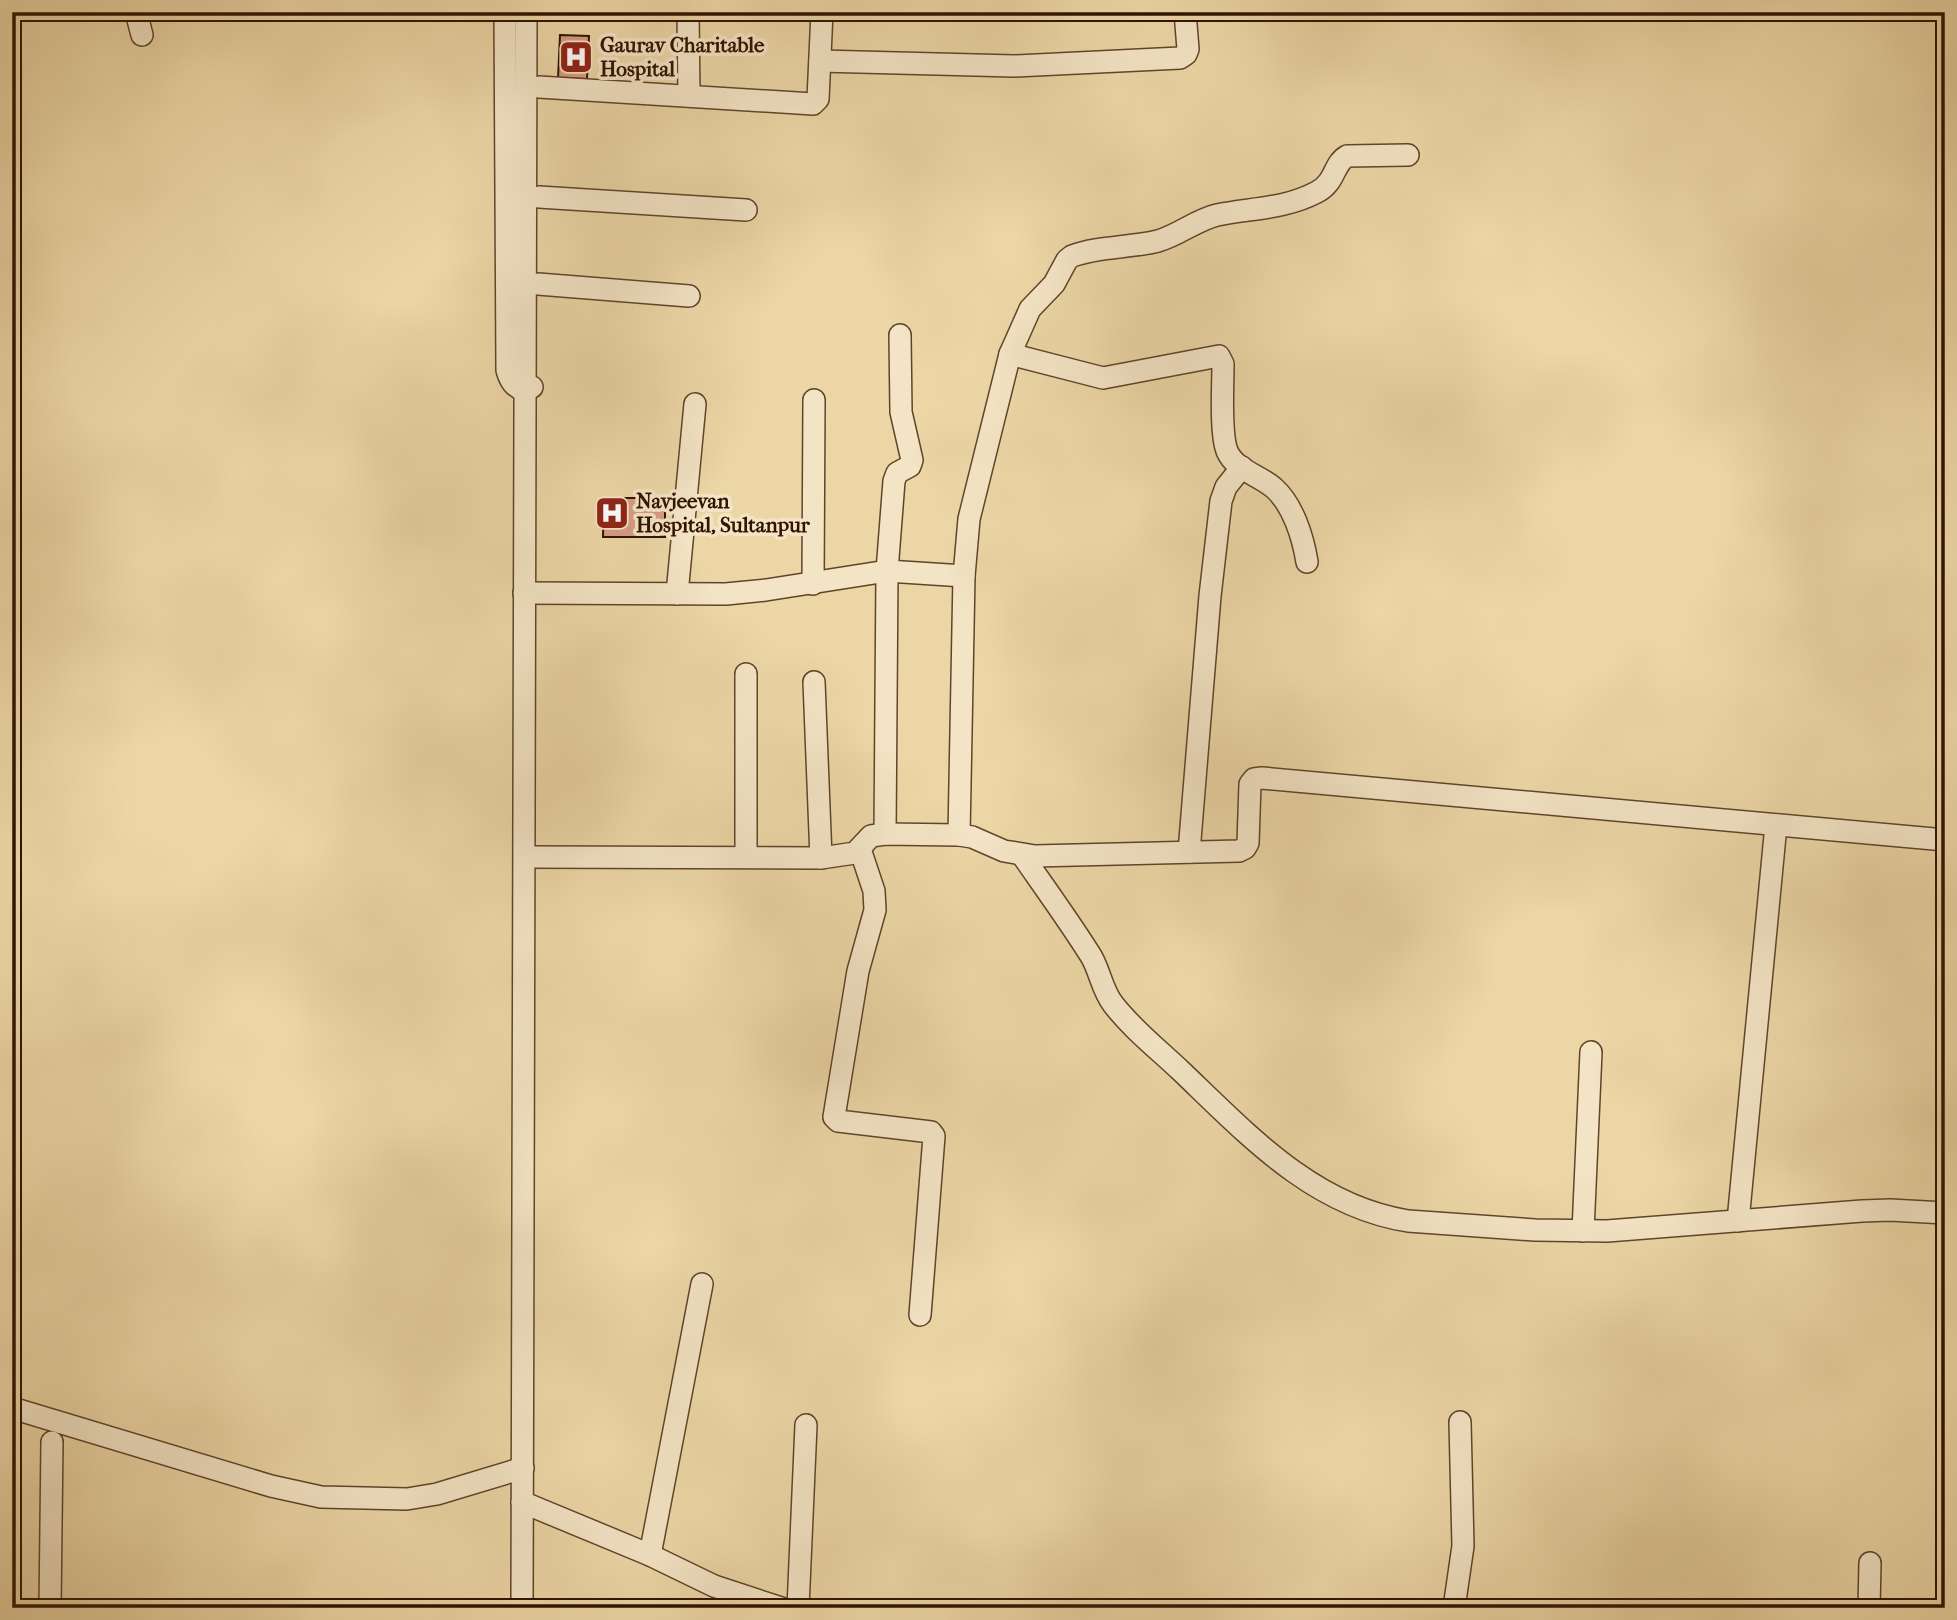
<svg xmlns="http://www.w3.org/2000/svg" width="1957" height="1620" viewBox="0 0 1957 1620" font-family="'IM FELL French Canon',serif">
	<rect width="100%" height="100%" fill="#ecd6a6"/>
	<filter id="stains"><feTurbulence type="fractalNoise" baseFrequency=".00286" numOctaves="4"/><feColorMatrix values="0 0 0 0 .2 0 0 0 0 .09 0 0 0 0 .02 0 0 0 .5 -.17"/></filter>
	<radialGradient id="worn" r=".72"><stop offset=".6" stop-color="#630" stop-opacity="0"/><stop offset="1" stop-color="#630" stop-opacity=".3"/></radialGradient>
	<g fill="#d79c85" stroke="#321300" stroke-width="2">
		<polygon points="560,35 589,36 587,79 558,78"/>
		<polygon points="604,498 665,498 665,537 603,537"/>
	</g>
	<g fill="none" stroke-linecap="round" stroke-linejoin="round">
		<g stroke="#60442a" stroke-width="24">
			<g id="minor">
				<polyline points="136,12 142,35"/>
				<path d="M505 12 507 370C510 381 514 387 525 391L532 387"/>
				<polyline points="688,12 689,96"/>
				<polyline points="820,61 1014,66 1180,58 1186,54 1188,49 1185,12"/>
				<polyline points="539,87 813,104 818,99 822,12"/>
				<polyline points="539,197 746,210"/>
				<polyline points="538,284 689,296"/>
				<path d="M1010 354 1103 378 1219 356 1223 364C1223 385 1220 433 1227 451 1235 470 1259 475 1274 488 1293 505 1303 537 1307 562"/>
				<polyline points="813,584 814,400"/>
				<polyline points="524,593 726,594 766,590 887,571 964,576"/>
				<polyline points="677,594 695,404"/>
				<polyline points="746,674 746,857"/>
				<polyline points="814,682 821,858"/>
				<polyline points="885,834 887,571 894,481 897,473 910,466 912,460 901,412 900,335"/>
				<path d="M959 835 964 576 969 519 1010 354 1030 309 1054 284 1067 260 1072 256C1099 246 1130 248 1158 241 1179 235 1196 220 1217 215 1252 208 1285 209 1317 192 1336 182 1333 164 1347 156L1408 155"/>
				<polyline points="860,849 874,891 875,910 858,971 834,1117 838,1121 931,1132 934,1136 920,1315"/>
				<polyline points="1189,852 1210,596 1221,501 1226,487 1242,467"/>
				<path d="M1022 855C1045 888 1069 921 1091 956 1100 971 1102 990 1113 1004 1132 1029 1159 1050 1181 1071 1248 1135 1313 1206 1408 1221L1535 1230 1607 1231 1862 1211 1890 1210 1945 1213"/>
				<polyline points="525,857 821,858 855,853 871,836 885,834 959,835 972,837 1004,851 1035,856 1239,851 1245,848 1248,843 1250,784 1254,779 1262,778 1945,840"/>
				<polyline points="1738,1221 1776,825"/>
				<polyline points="1583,1231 1591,1052"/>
				<polyline points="12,1408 271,1486 321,1497 407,1499 437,1494 523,1468"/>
				<polyline points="522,1502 650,1555 714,1586 781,1608"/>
				<polyline points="650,1555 702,1284"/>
				<polyline points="50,1608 52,1442"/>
				<polyline points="522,1608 526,12"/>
				<polyline points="798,1608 806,1425"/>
				<polyline points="1454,1608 1463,1546 1460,1422"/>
				<polyline points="1869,1608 1870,1563"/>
			</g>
		</g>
		<use href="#minor" stroke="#f3e4c5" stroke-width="21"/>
	</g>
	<defs>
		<g id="hospital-square" transform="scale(1.75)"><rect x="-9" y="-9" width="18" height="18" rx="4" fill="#8f2418" stroke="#f3e4c5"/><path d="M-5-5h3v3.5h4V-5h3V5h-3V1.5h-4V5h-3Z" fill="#fff"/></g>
	</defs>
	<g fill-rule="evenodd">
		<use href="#hospital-square" x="576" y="57"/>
		<use href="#hospital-square" x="612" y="513"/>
	</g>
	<g text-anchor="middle" stroke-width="7" stroke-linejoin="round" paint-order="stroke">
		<g font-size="21" font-weight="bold" fill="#321300" stroke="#f3e4c5" text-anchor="start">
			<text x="600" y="52">Gaurav Charitable<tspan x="600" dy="24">Hospital</tspan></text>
			<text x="636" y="508">Navjeevan<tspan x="636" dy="24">Hospital, Sultanpur</tspan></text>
		</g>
	</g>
	<rect width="1957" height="1620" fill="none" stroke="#ecd6a6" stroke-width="42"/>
	<rect x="14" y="14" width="1929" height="1592" fill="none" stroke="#321300" stroke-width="3.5"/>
	<rect x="21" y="21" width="1915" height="1578" fill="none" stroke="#321300" stroke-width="2"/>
	<rect width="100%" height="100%" filter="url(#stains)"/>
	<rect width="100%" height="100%" fill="url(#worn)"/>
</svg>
